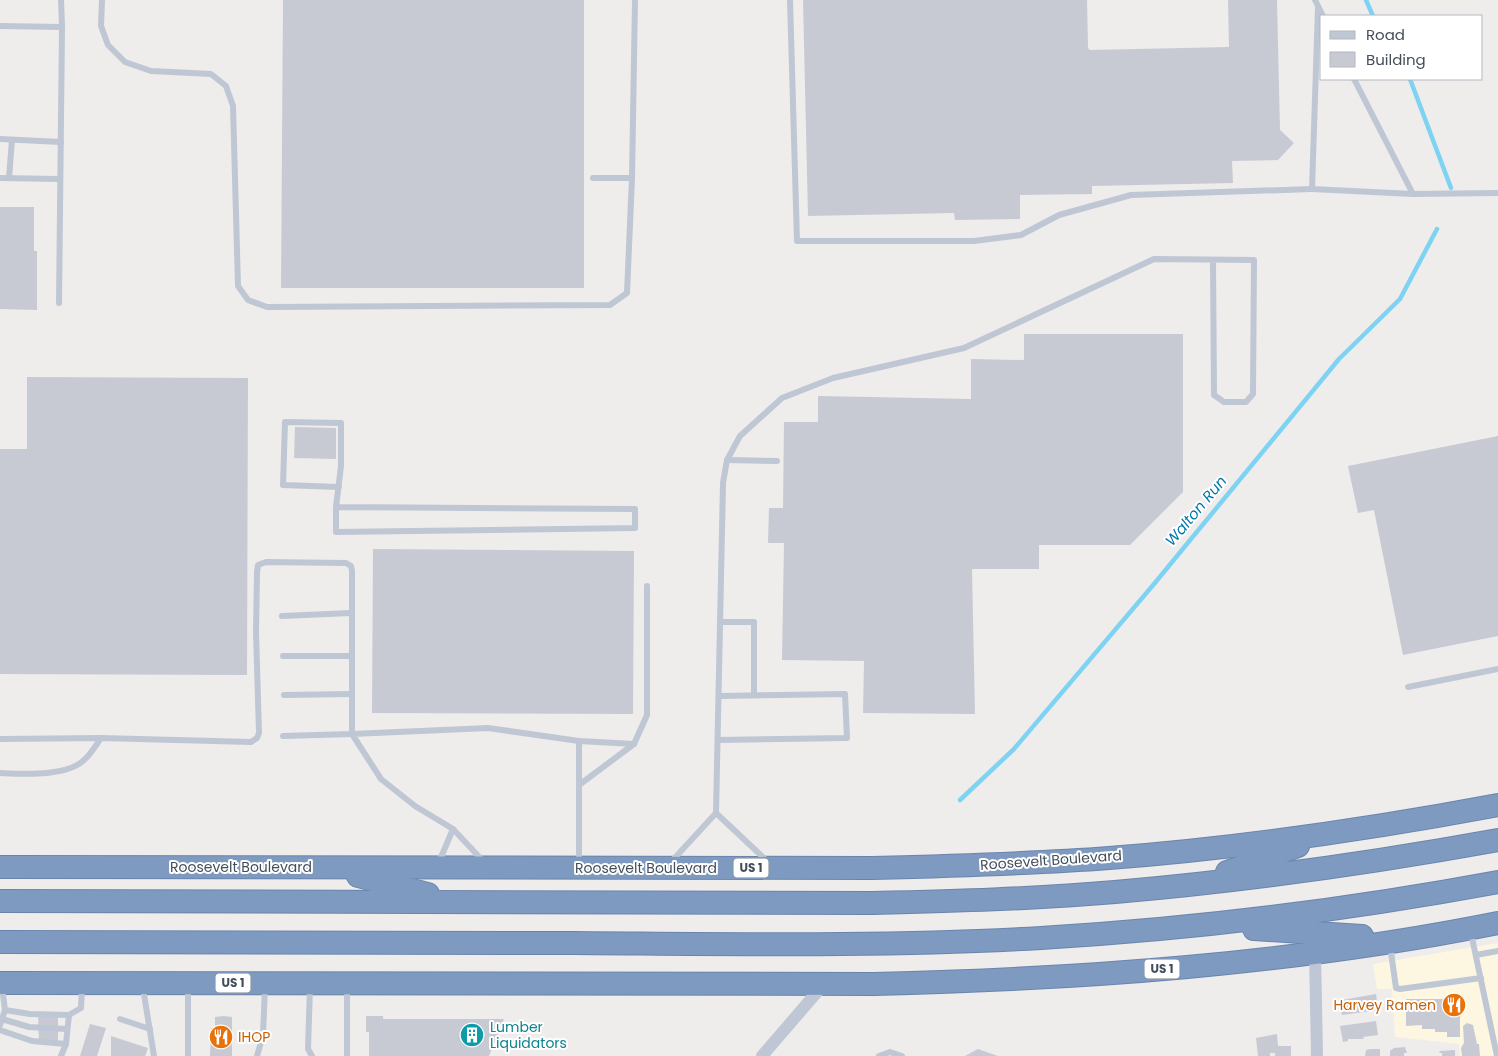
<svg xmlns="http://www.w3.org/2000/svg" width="1498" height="1056" viewBox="0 0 1498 1056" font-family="Poppins,sans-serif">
	<rect width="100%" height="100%" fill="#efecec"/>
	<polygon fill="#fdf7e2" points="1498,943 1498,1056 1460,1056 1459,1044 1395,1037 1392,989 1377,989 1373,964"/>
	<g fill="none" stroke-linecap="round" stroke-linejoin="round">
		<g stroke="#7ed3f3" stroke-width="4.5">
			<polyline points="1366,0 1373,16"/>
			<polyline points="1410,79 1451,188"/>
			<polyline points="960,800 1014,749 1154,584 1339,359 1400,299 1437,229"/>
		</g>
	</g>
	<g fill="#c7cad3">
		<polygon points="283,0 584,0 584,288 281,288"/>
		<polygon points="803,0 1087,0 1088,48 1090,50 1229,47 1228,0 1277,0 1280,130 1294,143 1278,160 1232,161 1233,183 1092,186 1092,194 1020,195 1020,219 955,220 954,213 808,216"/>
		<polygon points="0,207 34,207 34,251 37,251 37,310 0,309"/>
		<polygon points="1024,334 1183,334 1183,492 1130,545 1039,545 1039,569 972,569 975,714 863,713 864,661 782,660 784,543 768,543 769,508 783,508 784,422 818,422 818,396 971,399 971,359 1024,360"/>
		<polygon points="27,377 248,378 247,675 0,674 0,449 27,449"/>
		<polygon points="295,427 336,428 336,459 294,458"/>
		<polygon points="1498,436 1498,636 1403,655 1374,510 1358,513 1348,466"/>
		<polygon points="373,549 634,551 633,714 372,713"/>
		<polygon points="1376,994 1378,1010 1342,1015 1340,1005 1342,1000"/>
		<polygon points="1406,999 1460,999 1460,1037 1447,1037 1447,1032 1435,1032 1435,1029 1422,1029 1422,1025 1406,1026"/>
		<polygon points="38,1013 58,1013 58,1044 39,1044"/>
		<polygon points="223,1016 232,1017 232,1056 210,1056 211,1028 215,1028 215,1017"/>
		<polygon points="366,1016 383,1016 383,1019 504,1019 489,1056 369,1056 369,1032 366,1032"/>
		<polygon points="1376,1021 1378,1035 1363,1037 1364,1039 1348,1039 1348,1041 1343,1042 1340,1026"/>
		<polygon points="1467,1023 1473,1025 1477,1044 1479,1044 1480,1056 1462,1056 1461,1048 1464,1043 1463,1026"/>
		<polygon points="90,1024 106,1028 97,1056 80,1056"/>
		<polygon points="1277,1034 1278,1046 1291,1046 1291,1056 1275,1056 1275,1053 1270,1053 1270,1056 1258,1056 1256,1038"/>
		<polygon points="111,1036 148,1048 145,1056 111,1056"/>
		<polygon points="1405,1047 1407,1053 1404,1053 1404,1056 1390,1056 1390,1051 1394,1048"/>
		<polygon points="978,1049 998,1056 965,1056"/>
		<polygon points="1370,1049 1380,1049 1380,1056 1365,1056 1366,1050"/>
		<polygon points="1455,1050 1455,1056 1442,1056 1442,1053 1439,1053 1440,1051"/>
	</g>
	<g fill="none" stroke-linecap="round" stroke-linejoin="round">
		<g stroke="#6a85ac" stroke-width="24">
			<g id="highway">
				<path d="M0 867 872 868C951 866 1030 864 1109 858 1239 848 1370 829 1498 805"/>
				<polyline points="1227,872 1298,846"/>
				<polyline points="358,876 428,894"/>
				<path d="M0 901 872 903C953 901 1034 899 1115 892 1243 881 1371 863 1498 840"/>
				<polyline points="1254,929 1362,936"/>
				<path d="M0 942C191 943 382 943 574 943 729 944 886 947 1041 938 1194 929 1347 910 1498 882"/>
				<path d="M0 983 874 984C1083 979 1293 964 1498 923"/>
			</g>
		</g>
		<g stroke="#bec7d3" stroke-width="6">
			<polyline points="102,0 101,26 108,45 125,62 151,71 211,74 226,86 233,106 238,286 248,300 267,307 610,305 627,293 632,178"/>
			<polyline points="790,0 797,241 974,241 1021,235 1059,215 1131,195 1312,189"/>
			<polyline points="1315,0 1323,16"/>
			<polyline points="1318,7 1312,189 1413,194"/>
			<polyline points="0,26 62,27 61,0"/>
			<polyline points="1354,79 1413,194 1498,193"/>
			<polyline points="0,139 61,142"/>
			<polyline points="0,178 60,179"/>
			<polyline points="9,178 12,140"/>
			<polyline points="593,178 632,178 635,0"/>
			<polyline points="59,303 62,27"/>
			<polyline points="727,460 777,461"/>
			<polyline points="336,507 635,509 635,528 336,532 336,507 341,466 341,423 285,422 283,485 339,487"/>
			<polyline points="282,616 351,613"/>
			<polyline points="720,622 754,622 754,695"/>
			<polyline points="283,656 352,656"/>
			<polyline points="1408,687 1498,669"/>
			<polyline points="284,695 352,694"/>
			<polyline points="0,739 101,738 251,742 257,738 259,733 256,632 257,572 258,565 266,562 346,563 351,566 352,571 352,734 283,736"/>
			<polyline points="718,740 847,738 845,694 719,696"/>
			<polyline points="579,741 634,744 647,715 647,586"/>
			<path d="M0 773C23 774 67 777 84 760 91 754 96 745 101 738"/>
			<polyline points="579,785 634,744"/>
			<polyline points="716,813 768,862"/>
			<polyline points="439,862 453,829"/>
			<polyline points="484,862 453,829 415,806 381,779 352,734 488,728 579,741 579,864"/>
			<polyline points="671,862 716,813 723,483 727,460 740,436 782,398 833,378 964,348 1154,259 1254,260 1253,394 1246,402 1224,402 1214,395 1213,260"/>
			<polyline points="1471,933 1497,1056"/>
			<polyline points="1390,945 1396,988 1400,989 1481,978"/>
			<polyline points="1476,955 1498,951"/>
			<polyline points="188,987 188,1056"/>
			<polyline points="310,987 308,1049 312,1056"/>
			<polyline points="347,987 347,1056"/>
			<polyline points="143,988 154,1056"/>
			<polyline points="5,1010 30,1014 69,1015"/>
			<polyline points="2,1019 29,1027 67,1029"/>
			<polyline points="120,1019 150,1029"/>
			<polyline points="0,1025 5,1010 2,987"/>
			<polyline points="0,1030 32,1041 66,1044"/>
			<polyline points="61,1056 66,1044 69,1015 81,1008 82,987"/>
			<polyline points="257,1056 263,1035 265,987"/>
			<polyline points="879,1056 890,1052 902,1056"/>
		</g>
		<g stroke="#bec7d3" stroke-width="12">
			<polyline points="1315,952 1317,1056"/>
			<polyline points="762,1056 824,984"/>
		</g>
		<use href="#highway" stroke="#7f9ac0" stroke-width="22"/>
	</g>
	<defs>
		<g id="restaurant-disc" transform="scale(1.25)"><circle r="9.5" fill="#e8710a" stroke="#fff"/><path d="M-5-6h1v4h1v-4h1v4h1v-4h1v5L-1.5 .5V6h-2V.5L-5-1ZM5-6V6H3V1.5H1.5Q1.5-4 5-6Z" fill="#fff"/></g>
		<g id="building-disc" transform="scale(1.25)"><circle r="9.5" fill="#0f9aa8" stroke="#fff"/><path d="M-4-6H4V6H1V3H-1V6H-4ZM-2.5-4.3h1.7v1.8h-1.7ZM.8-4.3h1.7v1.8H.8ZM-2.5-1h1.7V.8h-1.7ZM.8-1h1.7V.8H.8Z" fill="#fff"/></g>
	</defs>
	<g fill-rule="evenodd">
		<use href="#restaurant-disc" x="1454" y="1005"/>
		<use href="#building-disc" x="472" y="1035"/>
		<use href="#restaurant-disc" x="221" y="1037"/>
	</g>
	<g text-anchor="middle" stroke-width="4" stroke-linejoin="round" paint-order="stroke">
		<g fill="#fff" stroke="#7b838c" stroke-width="1">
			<rect x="733.5" y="858.5" width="35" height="19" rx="4"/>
			<rect x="1144.5" y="959.5" width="35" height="19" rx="4"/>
			<rect x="215.5" y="973.5" width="35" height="19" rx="4"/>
		</g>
		<g font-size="12" font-weight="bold" fill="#434e5b">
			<text x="751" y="872">US 1</text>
			<text x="1162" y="973">US 1</text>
			<text x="233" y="987">US 1</text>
		</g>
		<g font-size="14" fill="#434e5b" stroke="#fff">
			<text transform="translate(1051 860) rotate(-4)" y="5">Roosevelt Boulevard</text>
			<text x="241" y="872">Roosevelt Boulevard</text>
			<text x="646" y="873">Roosevelt Boulevard</text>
		</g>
		<g font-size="14" fill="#c56008" stroke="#fff" text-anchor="end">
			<text x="1436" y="1010">Harvey Ramen</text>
			<text x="238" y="1042" text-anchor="start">IHOP</text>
		</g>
		<g font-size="14" fill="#0d838f" stroke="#fff" text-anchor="start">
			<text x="490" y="1032">Lumber<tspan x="490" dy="16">Liquidators</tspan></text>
		</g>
		<g font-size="15" font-style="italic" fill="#017aa9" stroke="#fff">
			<text transform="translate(1196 511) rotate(-50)" y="5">Walton Run</text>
		</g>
	</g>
	<rect x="1320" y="15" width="162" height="65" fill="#ffffff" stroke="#b4b8bd"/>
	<rect x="1330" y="31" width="25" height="8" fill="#bec7d3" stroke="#b4b8bd"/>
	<text x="1366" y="40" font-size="15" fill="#434e5b">Road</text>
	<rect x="1330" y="52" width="25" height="15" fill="#c7cad3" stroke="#b4b8bd"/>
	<text x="1366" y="65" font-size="15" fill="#434e5b">Building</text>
</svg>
